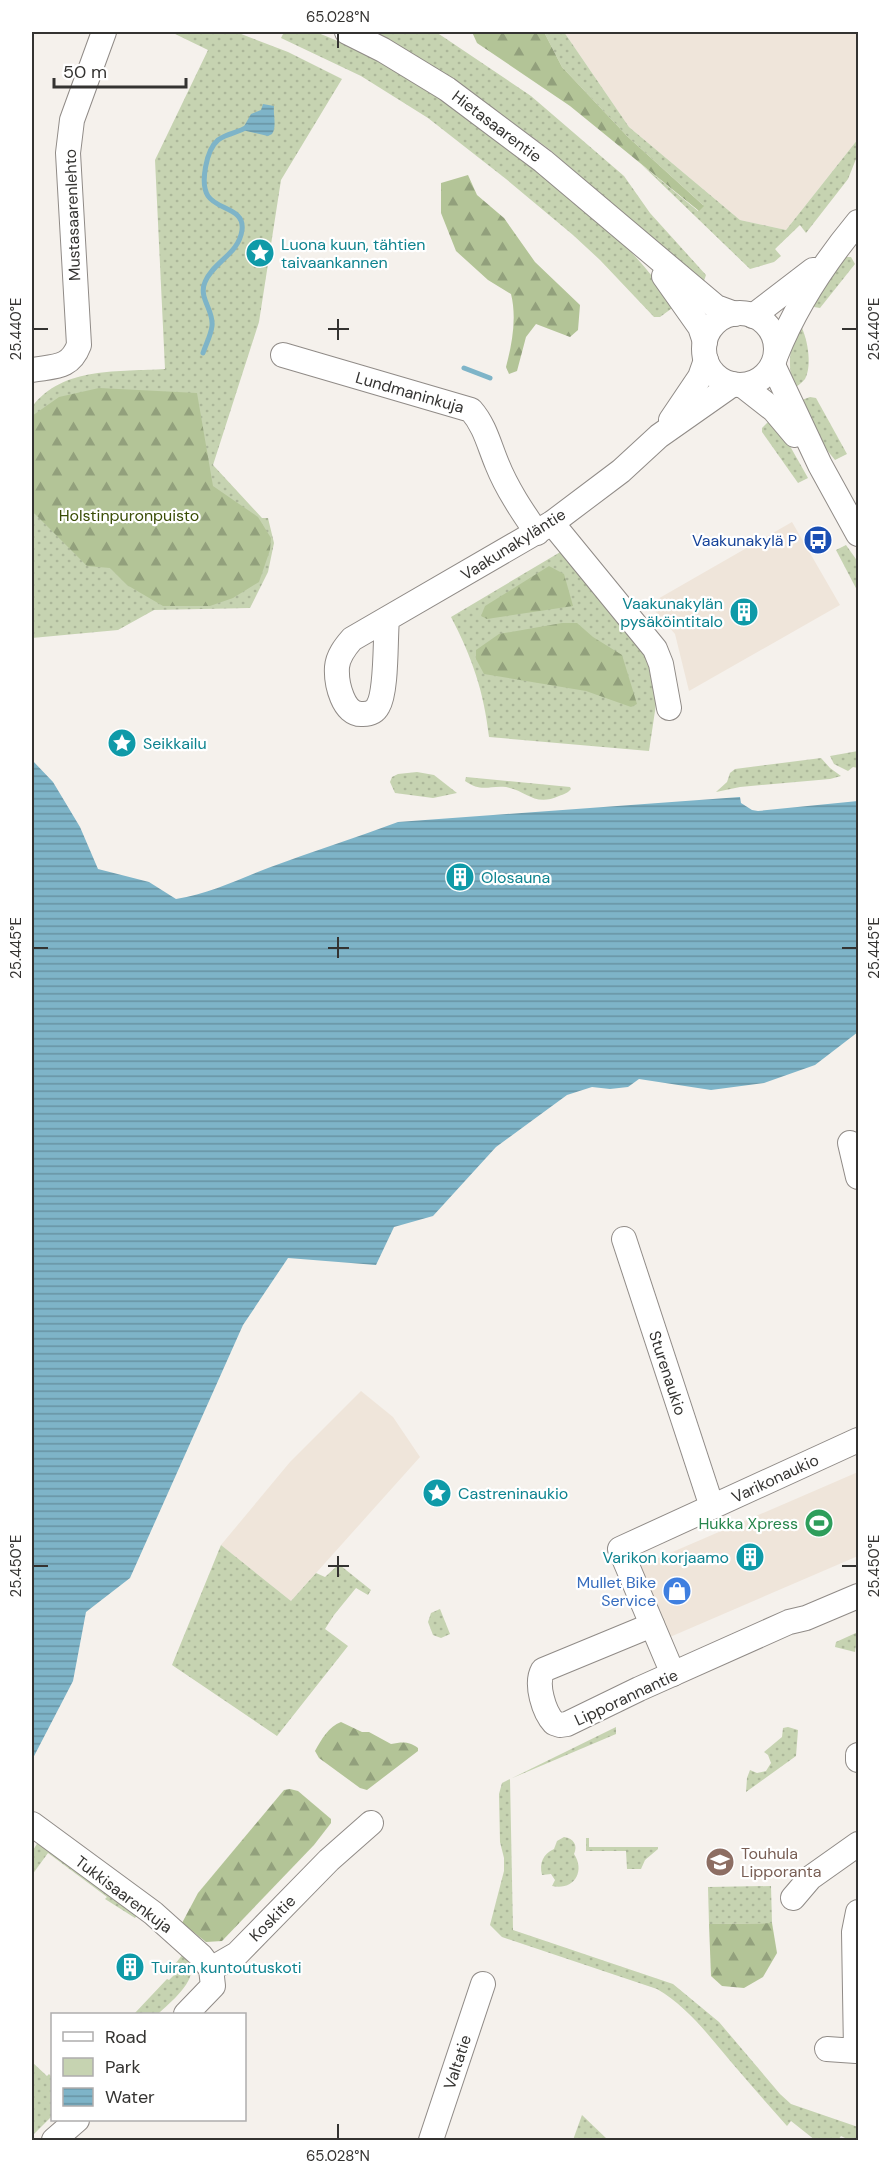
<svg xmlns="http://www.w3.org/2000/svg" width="890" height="2172" viewBox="0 0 890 2172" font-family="'DM Sans',sans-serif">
	<defs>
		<pattern id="green-dots" width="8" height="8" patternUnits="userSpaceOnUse" patternTransform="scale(1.5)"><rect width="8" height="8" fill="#c6d3b1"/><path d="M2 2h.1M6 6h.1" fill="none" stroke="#abb699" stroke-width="1.8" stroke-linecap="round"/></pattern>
		<pattern id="forest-firs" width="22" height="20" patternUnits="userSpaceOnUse" patternTransform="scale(1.5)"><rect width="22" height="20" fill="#b3c497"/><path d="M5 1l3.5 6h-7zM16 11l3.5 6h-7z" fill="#92a07c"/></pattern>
		<pattern id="water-rules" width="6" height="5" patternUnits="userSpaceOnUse" patternTransform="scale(1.5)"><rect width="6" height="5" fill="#7eb4c8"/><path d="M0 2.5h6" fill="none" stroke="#6893a3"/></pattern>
	</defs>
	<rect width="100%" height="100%" fill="#f5f1ec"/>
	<g fill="#efe5da">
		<polygon points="564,32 858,32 858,139 786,230 740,220 629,127"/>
		<polygon points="792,522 840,605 689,691 675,634 649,604"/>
		<polygon points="361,1391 393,1417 420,1457 291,1601 221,1545 290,1462"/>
		<polygon points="858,1472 858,1556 670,1637 640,1566"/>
	</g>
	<g fill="url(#green-dots)">
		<path d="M171 32H236L288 52 342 79 281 180 259 322 213 465 262 518H268L274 543 268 572 250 608 154 610 118 630 32 638V407C62 366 121 372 165 369L155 160 208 50Z"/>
		<path d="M284 32C293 32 306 29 315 32 342 41 369 57 394 70 496 126 607 210 675 306L660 317H654L600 260 573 235 506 179 428 118 361 76 281 38Z"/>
		<polygon points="376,32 436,32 531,96 624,176 650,213 706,275 704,281 696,279 549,149 455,81"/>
		<polygon points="544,32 564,32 629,127 740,220 786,230 858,139 858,154 848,179 806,233 800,225 775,249 781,256 774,262 750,269 641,164 698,211 703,205 628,137 562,67"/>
		<polygon points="845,257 851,257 855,264 820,308 814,307 810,303"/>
		<path d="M799 322C807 335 813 365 805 379 802 383 797 386 793 389 788 362 789 347 799 322Z"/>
		<polygon points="810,397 816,398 847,454 835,460 818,439 799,401"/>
		<polygon points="769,421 786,439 808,478 798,483 762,432 762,428"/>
		<polygon points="846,545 858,562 858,592 836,550"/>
		<path d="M562 551 640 639 658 691 649 751 489 737C484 692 472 657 451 617Z"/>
		<polygon points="858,751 858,768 853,767 848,771 834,764 830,756"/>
		<polygon points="821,758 830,768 841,776 830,779 740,787 716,792 727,782 730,773 735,769"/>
		<polygon points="417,772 434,775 457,793 433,798 395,793 390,782 392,777 398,774"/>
		<path d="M466 777 570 787 571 789C568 793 564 794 559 796 534 807 528 791 506 787 489 785 482 793 465 781Z"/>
		<polygon points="221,1545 291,1601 316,1573 325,1577 337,1566 341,1566 371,1590 368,1595 356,1588 334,1615 325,1629 348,1646 277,1736 172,1665"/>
		<polygon points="440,1609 450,1634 441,1638 433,1635 428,1622 431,1613"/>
		<polygon points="858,1632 855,1652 835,1647 836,1642"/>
		<path d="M616 1727V1734L510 1779 513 1930 673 1984 719 2022 780 2094 791 2104 858 2127V2140H844L845 2138 841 2136 838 2140H815L791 2121 787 2126C768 2105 750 2084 732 2063 709 2036 688 2007 657 1989L502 1937 490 1925 504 1871V1858L500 1842 499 1794 502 1783Z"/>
		<polygon points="788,1727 798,1730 796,1756 746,1792 747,1778 750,1770 757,1773 766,1771 771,1763 768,1755 764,1752 782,1737 783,1728"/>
		<path d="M564 1837C574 1838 578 1846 574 1854 586 1872 573 1891 552 1886L555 1880 551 1874 542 1875C539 1863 543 1854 554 1849L557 1841Z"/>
		<polygon points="586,1838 589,1838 589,1847 658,1847 658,1849 645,1860 641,1869 627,1869 626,1851 586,1851"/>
		<polygon points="38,1842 138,1914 135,1918 105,1899 107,1897 48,1853 32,1875 32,1852"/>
		<polygon points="771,1886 772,1923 709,1924 708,1887"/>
		<path d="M183 1954C208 1973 172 2001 158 2014H134L167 1979 169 1980 176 1973 172 1968Z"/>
		<polygon points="32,2062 47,2076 49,2074 52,2077 52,2116 32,2136"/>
		<polygon points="582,2115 608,2140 573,2140"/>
	</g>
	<g fill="url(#forest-firs)">
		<polygon points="472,32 544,32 562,67 628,137 704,206 699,211 570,106 477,43"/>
		<path d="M468 175 477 195 504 218 535 262 580 305 578 330 570 337 536 324 526 337 517 371 509 374 506 367C512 344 517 318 511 294L488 280 456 251 441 213V183Z"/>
		<polygon points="99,388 197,393 213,486 258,517 271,538 270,550 259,582 233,598 210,606 163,606 127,585 110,568 87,566 32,511 32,416 59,397"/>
		<polygon points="549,566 564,574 573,606 487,619 481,616 485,606"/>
		<polygon points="562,623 577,623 593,637 622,655 637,704 631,707 586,691 484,674 476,659 476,650 499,634"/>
		<path d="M341 1722 362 1732H369L391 1744C402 1742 409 1741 418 1748V1751L367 1790 360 1788 319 1758 315 1751C321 1740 329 1726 341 1722Z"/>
		<polygon points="290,1789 298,1791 331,1819 331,1823 314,1845 222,1941 206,1942 182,1923 198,1893 284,1790"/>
		<polygon points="772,1923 777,1953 763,1977 744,1988 722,1986 711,1976 709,1924"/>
	</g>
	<g fill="url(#water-rules)">
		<path d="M263 104 274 106C273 115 277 127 272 134L268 136 242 130 251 114 261 110Z"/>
		<path d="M32 760 53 782 80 827 98 869 149 882 176 899C209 894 237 880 268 868 311 852 355 838 398 822L740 797 741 803 752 810 758 811 858 801V1032L815 1065 764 1083 711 1090 639 1079 628 1087 610 1089 592 1087 567 1095 496 1147 433 1216 394 1227 376 1265 288 1258 243 1325 130 1578 86 1612 73 1681 32 1760V1587L34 1583 32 1577Z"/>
	</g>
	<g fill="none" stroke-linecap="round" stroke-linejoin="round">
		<g stroke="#7eb4c8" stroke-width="5">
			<path d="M203 353C206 344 211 335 212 326 214 310 198 298 205 282 213 262 239 254 242 230 245 208 217 210 208 196 200 184 206 150 218 140 227 133 238 133 247 127"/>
			<polyline points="464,368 490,378"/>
		</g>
		<g stroke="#908b87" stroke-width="26">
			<g id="minor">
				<polyline points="347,32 383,50 447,89 543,161 716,307 735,314"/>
				<polyline points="664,276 700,327 705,342"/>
				<circle cx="740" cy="349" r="36"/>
				<polyline points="753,316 813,270"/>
				<path d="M283 355 471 410C485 426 489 445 497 464 507 489 522 511 537 533"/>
				<path d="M776 355C796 305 824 263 858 222"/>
				<polyline points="773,365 820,465 858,534"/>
				<path d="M32 370C54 366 70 369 79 345L68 153 72 120 104 32"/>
				<polyline points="742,385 774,410 795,435"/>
				<polyline points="671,420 700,377 706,360"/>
				<polyline points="552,523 655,649 661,664 669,708"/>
				<path d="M387 619C385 639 387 691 378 706 375 712 369 714 363 714 343 716 336 683 337 667 338 656 345 647 352 639L552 523 621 471 659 436 733 384"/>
				<polyline points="850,1143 858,1177"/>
				<polyline points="624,1239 712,1507"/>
				<path d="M652 1625 543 1670C535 1684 544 1712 554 1723L560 1725 567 1724 639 1689 789 1622 806 1618 858 1596"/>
				<polyline points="673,1674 620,1549 858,1440"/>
				<polyline points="858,1755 858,1760"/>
				<polyline points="32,1824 153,1913 201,1956 211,1969 213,1986 186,2014"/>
				<polyline points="793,1898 810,1878 858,1844"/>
				<polyline points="211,1969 237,1954 329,1860 371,1823"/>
				<polyline points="827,2049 856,2051 854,1932 858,1912"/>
				<polyline points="54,2140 77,2120"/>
				<polyline points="431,2140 483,1984"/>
			</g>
		</g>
		<use href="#minor" stroke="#fff" stroke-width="24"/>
	</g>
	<path fill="none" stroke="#343331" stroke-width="2" d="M338 33V48M338 319V340M33 329H48M328 329H349M842 329H857M338 937V958M33 948H48M328 948H349M842 948H857M338 1556V1577M33 1566H48M328 1566H349M842 1566H857M338 2124V2139"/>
	<defs>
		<g id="sight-disc" transform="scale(1.5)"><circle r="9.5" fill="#0f9aa8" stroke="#fff"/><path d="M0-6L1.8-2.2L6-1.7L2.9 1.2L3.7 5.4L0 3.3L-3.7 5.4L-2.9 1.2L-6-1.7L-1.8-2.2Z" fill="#fff"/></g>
		<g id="bus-disc" transform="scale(1.5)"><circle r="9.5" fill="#1a4fb4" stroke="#fff"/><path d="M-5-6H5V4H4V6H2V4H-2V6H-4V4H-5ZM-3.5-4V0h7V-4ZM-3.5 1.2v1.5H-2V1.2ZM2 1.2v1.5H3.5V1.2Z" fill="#fff"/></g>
		<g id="building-disc" transform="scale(1.5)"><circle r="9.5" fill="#0f9aa8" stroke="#fff"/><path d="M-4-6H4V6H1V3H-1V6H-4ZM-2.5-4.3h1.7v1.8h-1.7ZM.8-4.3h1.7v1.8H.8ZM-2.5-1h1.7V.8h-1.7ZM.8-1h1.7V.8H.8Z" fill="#fff"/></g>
		<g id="stadium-disc" transform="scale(1.5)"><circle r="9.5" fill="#2e9e5b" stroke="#fff"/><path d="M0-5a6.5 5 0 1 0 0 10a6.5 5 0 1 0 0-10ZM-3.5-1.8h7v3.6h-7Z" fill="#fff"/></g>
		<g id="shop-disc" transform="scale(1.5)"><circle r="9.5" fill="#3f7fe0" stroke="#fff"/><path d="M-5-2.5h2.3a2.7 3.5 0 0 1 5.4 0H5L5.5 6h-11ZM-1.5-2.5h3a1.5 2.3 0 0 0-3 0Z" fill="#fff"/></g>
		<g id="school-disc" transform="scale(1.5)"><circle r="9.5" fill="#8d6e63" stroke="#fff"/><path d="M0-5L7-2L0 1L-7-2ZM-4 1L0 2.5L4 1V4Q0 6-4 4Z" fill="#fff"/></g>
	</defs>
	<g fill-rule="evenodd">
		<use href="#sight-disc" x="260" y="253"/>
		<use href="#bus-disc" x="818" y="540"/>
		<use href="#building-disc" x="744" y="612"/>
		<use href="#sight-disc" x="122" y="743"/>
		<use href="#building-disc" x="460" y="877"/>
		<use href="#sight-disc" x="437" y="1493"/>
		<use href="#stadium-disc" x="819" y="1523"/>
		<use href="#building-disc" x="750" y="1557"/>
		<use href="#shop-disc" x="677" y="1591"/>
		<use href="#school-disc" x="720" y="1862"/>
		<use href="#building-disc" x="130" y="1967"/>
	</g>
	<g text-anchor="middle" stroke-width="4.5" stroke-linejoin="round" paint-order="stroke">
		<g font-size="16" fill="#343331" stroke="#fff">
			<text transform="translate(497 126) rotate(37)" y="6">Hietasaarentie</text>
			<text transform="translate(72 215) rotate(-92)" y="6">Mustasaarenlehto</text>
			<text transform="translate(410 392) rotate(16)" y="6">Lundmaninkuja</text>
			<text transform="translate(513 544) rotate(-32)" y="6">Vaakunakyläntie</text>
			<text transform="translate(668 1373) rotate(72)" y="6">Sturenaukio</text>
			<text transform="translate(775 1478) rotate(-25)" y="6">Varikonaukio</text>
			<text transform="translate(626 1697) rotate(-25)" y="6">Lipporannantie</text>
			<text transform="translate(124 1894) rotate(37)" y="6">Tukkisaarenkuja</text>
			<text transform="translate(272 1918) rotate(-45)" y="6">Koskitie</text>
			<text transform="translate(457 2062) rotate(-72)" y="6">Valtatie</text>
		</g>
		<g font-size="16" fill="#0d838f" stroke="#fff" text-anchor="start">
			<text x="281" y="250">Luona kuun, tähtien<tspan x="281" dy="18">taivaankannen</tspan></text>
			<text x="723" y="609" text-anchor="end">Vaakunakylän<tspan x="723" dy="18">pysäköintitalo</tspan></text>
			<text x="143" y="749">Seikkailu</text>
			<text x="481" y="883">Olosauna</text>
			<text x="458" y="1499">Castreninaukio</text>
			<text x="729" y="1563" text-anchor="end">Varikon korjaamo</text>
			<text x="151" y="1973">Tuiran kuntoutuskoti</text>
		</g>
		<g font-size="16" fill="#394c05" stroke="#fff">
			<text x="129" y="521">Holstinpuronpuisto</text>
		</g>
		<g font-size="16" fill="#164399" stroke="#fff" text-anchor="end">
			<text x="797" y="546">Vaakunakylä P</text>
		</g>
		<g font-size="16" fill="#27864d" stroke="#fff" text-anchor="end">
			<text x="798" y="1529">Hukka Xpress</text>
		</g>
		<g font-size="16" fill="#366cbe" stroke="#fff" text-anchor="end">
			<text x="656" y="1588">Mullet Bike<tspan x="656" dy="18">Service</tspan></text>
		</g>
		<g font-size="16" fill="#785e54" stroke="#fff" text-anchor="start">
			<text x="741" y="1859">Touhula<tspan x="741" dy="18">Lipporanta</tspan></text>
		</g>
	</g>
	<rect width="890" height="2172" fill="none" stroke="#ffffff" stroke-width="66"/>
	<rect x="51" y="2013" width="195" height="108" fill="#ffffff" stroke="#aeadad" stroke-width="1.5"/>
	<rect x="63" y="2032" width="30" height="9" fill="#ffffff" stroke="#aeadad" stroke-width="1.5"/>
	<text x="105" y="2043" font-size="18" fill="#343331">Road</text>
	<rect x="63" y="2058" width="30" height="18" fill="#c6d3b1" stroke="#aeadad" stroke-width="1.5"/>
	<text x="105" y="2073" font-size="18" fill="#343331">Park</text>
	<rect x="63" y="2088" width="30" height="18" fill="url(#water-rules)" stroke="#aeadad" stroke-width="1.5"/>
	<text x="105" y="2103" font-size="18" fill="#343331">Water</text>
	<path d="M54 78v9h132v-9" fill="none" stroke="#343331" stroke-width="3"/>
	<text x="63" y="78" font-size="18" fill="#343331" stroke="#ffffff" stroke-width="4.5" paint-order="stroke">50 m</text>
	<rect x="33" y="33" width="824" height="2106" fill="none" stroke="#343331" stroke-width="2"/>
	<g font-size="15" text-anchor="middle" fill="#343331">
		<text x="338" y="22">65.028°N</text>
		<text transform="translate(874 329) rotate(-90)" y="5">25.440°E</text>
		<text transform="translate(16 329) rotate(-90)" y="5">25.440°E</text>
		<text transform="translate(874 948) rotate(-90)" y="5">25.445°E</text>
		<text transform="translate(16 948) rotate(-90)" y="5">25.445°E</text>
		<text transform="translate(16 1566) rotate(-90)" y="5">25.450°E</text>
		<text transform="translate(874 1566) rotate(-90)" y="5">25.450°E</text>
		<text x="338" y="2161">65.028°N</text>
	</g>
</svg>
